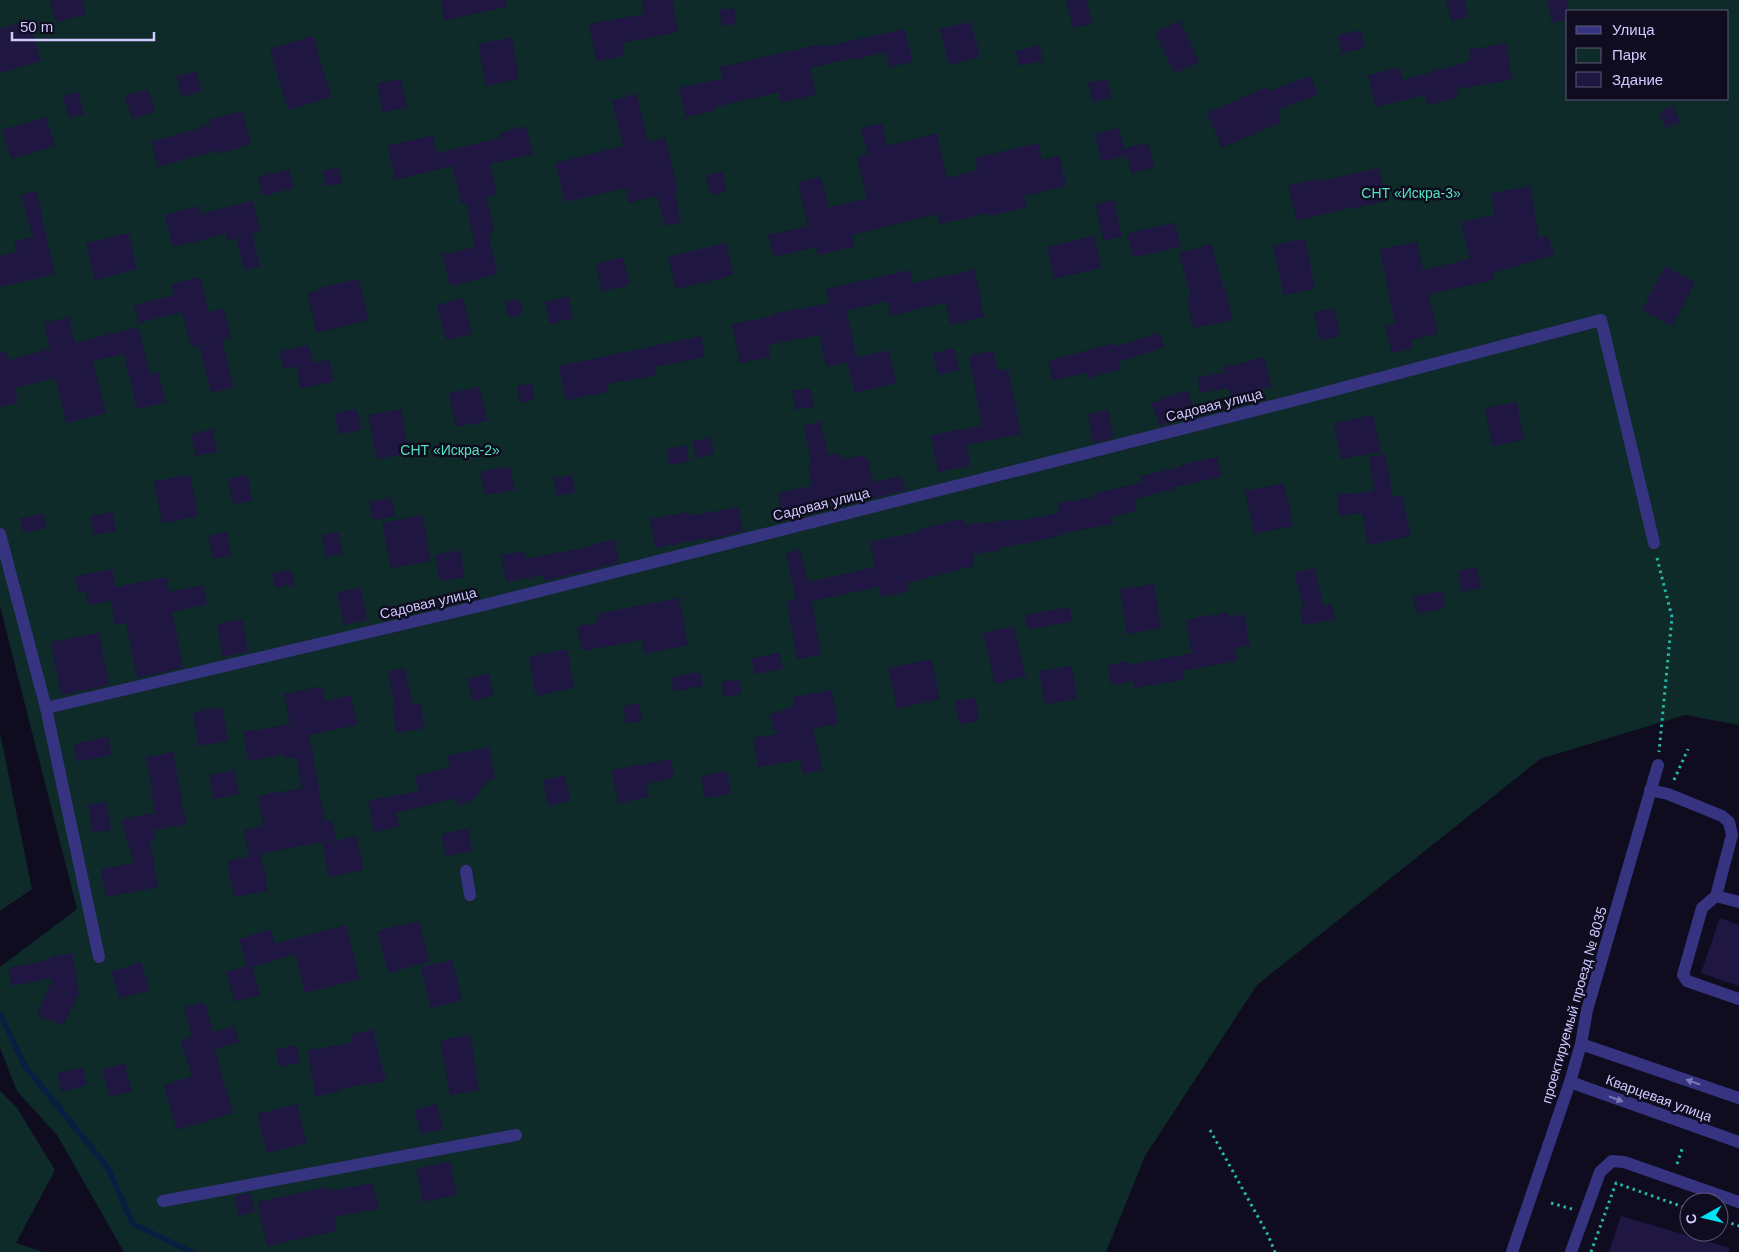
<svg xmlns="http://www.w3.org/2000/svg" width="1739" height="1252" viewBox="0 0 1739 1252" font-family="Arial,sans-serif">
	<rect width="100%" height="100%" fill="#0f0c20"/>
	<g fill="#0e2a29" fill-rule="evenodd">
		<path d="M0 0H1739V725L1685 715 1540 759 1257 985 1145 1156 1106 1252H124L57 1135 17 1091 0 1048V967L77 909 0 606ZM1568 11H1728V99H1568Z"/>
		<polygon points="0,733 32,889 0,911"/>
		<polygon points="0,1091 17,1108 55,1170 16,1243 43,1252 0,1252"/>
	</g>
	<g fill="none" stroke-linecap="round" stroke-linejoin="round">
		<polyline stroke="#091f42" stroke-width="5.5" points="0,1014 25,1066 108,1168 133,1224 192,1252"/>
	</g>
	<g fill="#1f1742">
		<polygon points="50,0 82,0 86,14 56,23"/>
		<polygon points="441,0 506,0 507,7 444,20"/>
		<polygon points="642,0 672,0 678,32 622,43 624,56 596,61 589,24 644,14"/>
		<polygon points="1066,0 1086,0 1092,24 1073,28"/>
		<polygon points="1446,0 1464,0 1468,17 1451,21"/>
		<polygon points="1547,0 1568,0 1568,19 1552,23"/>
		<polygon points="734,8 737,23 722,26 719,10"/>
		<polygon points="29,20 41,61 0,73 0,29"/>
		<polygon points="1180,21 1199,62 1174,73 1155,32"/>
		<polygon points="971,22 980,57 949,65 940,29"/>
		<polygon points="905,29 913,62 889,67 886,52 854,60 853,58 810,68 816,94 781,103 779,92 715,107 716,110 686,117 679,88 723,78 720,67 822,44 823,47"/>
		<polygon points="1361,30 1365,48 1342,53 1338,35"/>
		<polygon points="313,36 331,97 288,110 270,49"/>
		<polygon points="512,38 519,79 486,86 478,44"/>
		<polygon points="1506,43 1512,80 1456,89 1458,97 1428,105 1425,95 1376,107 1368,75 1400,68 1403,80 1470,61 1469,50"/>
		<polygon points="1039,45 1043,61 1019,66 1016,51"/>
		<polygon points="196,71 202,91 182,97 176,77"/>
		<polygon points="1310,76 1318,95 1277,110 1282,122 1222,148 1207,113 1267,87 1269,91"/>
		<polygon points="401,79 407,108 383,112 377,83"/>
		<polygon points="1107,79 1112,98 1093,102 1088,83"/>
		<polygon points="148,89 155,112 132,119 125,96"/>
		<polygon points="78,91 84,114 69,118 63,96"/>
		<polygon points="637,94 648,142 665,138 678,190 674,191 681,222 665,226 657,196 629,203 626,188 565,202 555,163 623,146 612,100"/>
		<polygon points="1673,106 1680,122 1666,128 1659,112"/>
		<polygon points="242,111 251,144 219,154 218,150 158,167 151,142 210,125 209,120"/>
		<polygon points="46,117 55,146 11,159 2,130"/>
		<polygon points="882,123 887,146 937,133 947,178 978,170 975,158 1038,143 1042,160 1059,156 1066,186 1024,196 1027,207 989,216 988,213 940,224 937,214 852,235 855,246 818,255 816,247 774,257 768,235 808,226 798,182 821,177 828,208 867,198 857,157 868,154 861,128"/>
		<polygon points="526,126 532,154 490,164 497,194 486,197 494,232 488,233 498,274 450,286 442,255 475,247 466,202 461,203 452,166 395,180 388,146 433,135 437,153 500,138 499,133"/>
		<polygon points="1119,128 1126,156 1102,162 1095,134"/>
		<polygon points="1148,143 1154,168 1131,173 1125,148"/>
		<polygon points="338,167 342,183 326,186 322,171"/>
		<polygon points="1379,168 1386,201 1350,209 1349,208 1297,221 1288,186 1322,178 1322,181"/>
		<polygon points="289,170 294,188 263,196 258,177"/>
		<polygon points="722,171 727,191 711,195 706,176"/>
		<polygon points="1530,186 1539,238 1548,236 1554,255 1493,273 1494,280 1429,294 1438,334 1411,340 1412,349 1392,353 1385,326 1395,324 1380,249 1417,242 1423,270 1470,259 1461,222 1495,215 1491,193"/>
		<polygon points="36,191 55,274 0,287 0,256 17,252 14,241 33,237 21,195"/>
		<polygon points="1114,200 1122,236 1104,241 1095,204"/>
		<polygon points="253,201 260,232 252,234 260,266 244,270 237,238 227,240 225,234 173,247 165,215 199,206 200,214"/>
		<polygon points="1174,222 1182,246 1133,258 1127,234 1156,226 1157,228"/>
		<polygon points="128,233 137,269 95,280 86,243"/>
		<polygon points="1094,236 1101,268 1054,279 1047,247"/>
		<polygon points="1305,239 1315,289 1284,295 1273,245"/>
		<polygon points="726,243 733,275 676,289 668,257"/>
		<polygon points="1211,244 1224,289 1226,289 1232,320 1193,328 1187,297 1191,296 1179,253"/>
		<polygon points="623,257 630,285 602,291 596,264"/>
		<polygon points="1665,266 1695,282 1672,326 1642,310"/>
		<polygon points="910,270 913,283 975,270 984,317 950,324 946,302 891,316 887,301 846,311 857,358 889,350 897,383 855,393 847,362 826,367 820,335 768,345 770,357 740,363 732,324 773,316 772,314 830,303 826,289"/>
		<polygon points="200,277 209,312 224,309 231,337 222,340 234,387 211,393 199,345 191,347 182,312 139,323 134,305 174,295 171,284"/>
		<polygon points="358,279 369,320 317,333 307,293 321,290 320,288"/>
		<polygon points="568,296 573,318 550,324 545,302"/>
		<polygon points="463,298 472,334 446,340 437,305"/>
		<polygon points="519,299 523,314 509,318 505,302"/>
		<polygon points="1334,308 1340,336 1320,340 1314,312"/>
		<polygon points="69,317 75,343 138,327 150,374 158,372 166,402 137,409 124,354 93,361 106,413 66,423 55,378 15,388 18,403 0,407 0,352 6,352 8,360 50,349 44,323"/>
		<polygon points="1159,333 1164,347 1119,362 1121,369 1088,378 1087,373 1053,380 1048,361 1114,343 1115,347"/>
		<polygon points="701,336 705,357 654,367 656,375 607,384 608,392 566,400 559,366"/>
		<polygon points="309,345 313,363 329,360 334,381 301,389 296,366 284,369 279,352"/>
		<polygon points="954,348 959,370 938,375 933,353"/>
		<polygon points="993,350 998,371 1008,369 1021,434 966,445 970,466 938,472 931,435 982,426 969,356"/>
		<polygon points="1264,357 1272,386 1231,398 1228,388 1200,393 1198,377 1224,373 1223,368"/>
		<polygon points="532,384 535,400 520,403 517,386"/>
		<polygon points="480,387 487,421 456,427 449,393"/>
		<polygon points="810,388 814,407 796,410 792,391"/>
		<polygon points="1187,390 1196,413 1160,426 1151,403"/>
		<polygon points="1517,402 1524,440 1492,446 1485,408"/>
		<polygon points="357,409 361,430 339,434 335,413"/>
		<polygon points="401,409 409,453 377,459 368,415"/>
		<polygon points="1109,410 1113,438 1093,443 1088,414"/>
		<polygon points="1373,415 1381,452 1341,459 1334,423"/>
		<polygon points="821,422 828,455 840,453 841,459 865,455 866,462 869,461 873,482 901,476 905,490 859,502 858,494 806,505 808,515 783,521 778,493 812,486 808,464 811,463 804,425"/>
		<polygon points="213,429 217,452 196,456 191,434"/>
		<polygon points="710,438 714,454 696,458 693,441"/>
		<polygon points="686,445 689,462 669,465 667,449"/>
		<polygon points="1385,454 1393,497 1402,495 1411,536 1368,545 1362,513 1339,516 1337,495 1374,491 1369,457"/>
		<polygon points="1217,457 1221,477 1174,487 1174,489 1134,499 1137,511 1111,517 1113,524 1059,534 1059,536 1032,542 1001,547 1002,550 973,554 974,566 907,583 909,591 881,597 879,587 812,601 821,655 797,659 787,601 796,600 786,553 800,550 808,582 875,567 870,542 917,532 917,530 964,518 965,525 1019,519 1019,521 1059,513 1058,503 1094,497 1093,494 1142,482 1141,476 1181,467 1180,465"/>
		<polygon points="510,466 515,490 485,495 480,472"/>
		<polygon points="190,475 198,516 162,523 154,481"/>
		<polygon points="247,475 252,501 233,504 228,479"/>
		<polygon points="572,475 575,492 557,496 554,479"/>
		<polygon points="1284,483 1293,526 1254,534 1245,491"/>
		<polygon points="391,498 395,516 373,520 369,502"/>
		<polygon points="738,507 743,531 709,540 708,538 656,548 650,519 690,512 690,516"/>
		<polygon points="112,512 116,531 94,535 90,516"/>
		<polygon points="43,514 46,528 23,533 20,518"/>
		<polygon points="422,515 431,561 391,568 382,523"/>
		<polygon points="227,532 231,556 213,559 208,536"/>
		<polygon points="338,532 342,554 326,557 322,535"/>
		<polygon points="615,540 619,563 544,581 543,575 506,582 501,555 524,551 525,559 593,546 592,544"/>
		<polygon points="460,550 465,577 440,581 435,555"/>
		<polygon points="1477,567 1481,588 1462,592 1458,571"/>
		<polygon points="1314,568 1323,605 1331,604 1335,619 1303,625 1300,610 1304,609 1294,573"/>
		<polygon points="112,569 116,587 167,577 169,592 203,585 207,604 172,612 183,668 137,678 126,623 115,625 111,601 88,605 86,591 78,593 75,576"/>
		<polygon points="291,570 294,585 275,588 272,573"/>
		<polygon points="1154,584 1161,628 1127,634 1120,589"/>
		<polygon points="361,588 367,620 344,625 337,592"/>
		<polygon points="1442,591 1445,608 1417,614 1413,596"/>
		<polygon points="679,598 688,645 645,654 642,640 582,651 577,627 598,622 597,614"/>
		<polygon points="1070,607 1072,622 1027,629 1025,615"/>
		<polygon points="1228,612 1229,617 1244,614 1250,645 1235,648 1237,661 1183,671 1185,679 1134,688 1133,681 1111,685 1108,665 1129,661 1129,665 1192,653 1186,620"/>
		<polygon points="242,619 248,652 223,657 217,624"/>
		<polygon points="1014,626 1026,676 995,684 983,633"/>
		<polygon points="99,633 109,685 61,695 51,642"/>
		<polygon points="567,649 574,688 536,696 529,657"/>
		<polygon points="779,653 783,669 755,674 751,658"/>
		<polygon points="931,659 940,699 897,709 888,668"/>
		<polygon points="1072,666 1077,699 1045,704 1039,671"/>
		<polygon points="405,668 412,704 420,703 425,728 397,733 392,708 395,708 388,671"/>
		<polygon points="700,672 703,686 674,691 671,677"/>
		<polygon points="488,673 494,695 473,701 467,679"/>
		<polygon points="739,679 742,694 724,697 721,682"/>
		<polygon points="322,686 325,701 351,695 357,725 309,735 325,822 332,821 336,839 249,856 244,830 264,826 258,796 302,788 296,757 285,759 284,754 249,761 243,732 290,724 284,694"/>
		<polygon points="832,690 838,724 813,728 822,770 803,774 800,760 758,767 753,738 776,734 769,715 794,706 793,697"/>
		<polygon points="975,698 979,721 959,724 955,701"/>
		<polygon points="639,703 642,721 626,724 623,706"/>
		<polygon points="222,707 228,741 199,746 193,713"/>
		<polygon points="108,737 112,755 77,762 74,744"/>
		<polygon points="489,747 495,777 485,783 475,799 458,806 456,798 396,813 399,827 374,832 368,801 419,791 415,776 450,767 447,756"/>
		<polygon points="173,752 186,824 153,830 156,840 150,841 158,887 106,897 101,869 134,863 121,819 155,813 151,793 153,793 146,757"/>
		<polygon points="671,759 674,778 646,784 649,797 618,803 612,770"/>
		<polygon points="234,770 239,794 214,799 209,775"/>
		<polygon points="727,771 731,794 705,798 701,776"/>
		<polygon points="565,776 570,801 548,806 543,780"/>
		<polygon points="106,802 111,830 93,833 88,805"/>
		<polygon points="468,829 472,851 446,856 441,834"/>
		<polygon points="357,836 363,870 329,877 322,843"/>
		<polygon points="261,854 268,891 234,897 227,861"/>
		<polygon points="1720,918 1739,925 1739,986 1701,973"/>
		<polygon points="419,921 429,962 388,973 377,931"/>
		<polygon points="346,925 360,979 305,993 295,954 252,967 260,995 235,1002 226,972 247,966 239,939 271,929 275,944"/>
		<polygon points="72,953 79,992 63,1026 37,1014 53,978 12,986 8,968 50,960 50,957"/>
		<polygon points="452,960 462,1000 431,1008 421,967"/>
		<polygon points="141,962 150,990 120,999 111,972"/>
		<polygon points="204,1002 213,1032 234,1026 239,1042 214,1049 233,1113 177,1130 164,1085 192,1076 181,1041 192,1037 184,1008"/>
		<polygon points="373,1030 386,1081 338,1089 338,1092 315,1096 308,1050 352,1043 351,1034"/>
		<polygon points="470,1035 479,1090 450,1095 440,1040"/>
		<polygon points="296,1045 300,1062 280,1067 275,1050"/>
		<polygon points="124,1063 132,1091 110,1097 102,1070"/>
		<polygon points="82,1067 87,1085 62,1092 57,1074"/>
		<polygon points="297,1104 307,1143 267,1153 257,1114"/>
		<polygon points="437,1104 443,1129 421,1134 414,1110"/>
		<polygon points="450,1161 457,1195 423,1202 416,1169"/>
		<polygon points="373,1183 379,1209 334,1217 337,1231 267,1246 257,1202 328,1187 329,1191"/>
		<polygon points="250,1193 255,1211 239,1216 234,1196"/>
		<polygon points="1621,1216 1730,1248 1729,1252 1609,1252"/>
	</g>
	<g fill="none" stroke-linecap="round" stroke-linejoin="round">
		<g stroke="#28b6aa" stroke-width="3" stroke-dasharray="2.5 4" stroke-linecap="butt">
			<polyline points="1657,558 1672,617 1659,752"/>
			<polyline points="1674,780 1688,749"/>
			<polyline points="1210,1130 1268,1235 1275,1252"/>
			<polyline points="1677,1164 1683,1146"/>
			<polyline points="1551,1203 1572,1209"/>
			<polyline points="1719,1219 1739,1226"/>
			<polyline points="1591,1252 1616,1183 1689,1209"/>
		</g>
		<g stroke="#363481" stroke-width="12">
			<polyline points="0,534 46,708 99,957"/>
			<polyline points="46,708 484,605 1296,400 1601,320 1654,543"/>
			<polyline points="1650,790 1668,794 1722,816 1729,822 1732,835 1716,896 1702,908 1683,975 1687,981 1739,999"/>
			<polyline points="466,871 470,895"/>
			<polyline points="1716,896 1739,902"/>
			<polyline points="1581,1044 1739,1098"/>
			<polyline points="1570,1082 1739,1142"/>
			<polyline points="163,1201 516,1135"/>
			<polyline points="1512,1252 1570,1082 1581,1044 1587,1010 1658,765"/>
			<polyline points="1571,1252 1600,1172 1612,1161 1624,1162 1739,1202"/>
		</g>
	</g>
	<defs><path id="oneway-solid" d="M-6-.8H1V-3.2L6.5 0L1 3.2V.8H-6Z" transform="scale(1.25)"/></defs>
	<g fill="#7b78ba">
		<use href="#oneway-solid" transform="translate(1693 1082) rotate(-161)"/>
		<use href="#oneway-solid" transform="translate(1616 1099) rotate(20)"/>
	</g>
	<g text-anchor="middle" stroke-width="5" stroke-linejoin="round" paint-order="stroke">
		<g font-size="14" fill="#52e4bc" stroke="#0f0c20">
			<text x="1411" y="198">СНТ «Искра-3»</text>
			<text x="450" y="455">СНТ «Искра-2»</text>
		</g>
		<g font-size="14" fill="#d0cbff" stroke="#0f0c20">
			<text transform="translate(1214 405) rotate(-14)" y="5">Садовая улица</text>
			<text transform="translate(821 504) rotate(-14)" y="5">Садовая улица</text>
			<text transform="translate(428 603) rotate(-13)" y="5">Садовая улица</text>
			<text transform="translate(1574 1005) rotate(-74)" y="5">проектируемый проезд № 8035</text>
			<text transform="translate(1659 1098) rotate(20)" y="5">Кварцевая улица</text>
		</g>
	</g>
	<rect x="1566" y="10" width="162" height="90" fill="#0f0c20" stroke="#5c5879"/>
	<rect x="1576" y="26" width="25" height="8" fill="#363481" stroke="#5c5879"/>
	<text x="1612" y="35" font-size="15" fill="#d0cbff">Улица</text>
	<rect x="1576" y="48" width="25" height="15" fill="#0e2a29" stroke="#5c5879"/>
	<text x="1612" y="60" font-size="15" fill="#d0cbff">Парк</text>
	<rect x="1576" y="72" width="25" height="15" fill="#1f1742" stroke="#5c5879"/>
	<text x="1612" y="85" font-size="15" fill="#d0cbff">Здание</text>
	<g transform="translate(1704 1217) rotate(262)"><circle r="24" fill="#0f0c20" stroke="#5c5879"/>
	<path d="M0-4L9 19L0 12L-9 19Z" fill="#00e2f6"/>
	<text y="-8" font-size="14" font-weight="bold" text-anchor="middle" fill="#d0cbff">С</text>
	</g>
	<path d="M12 32v8h142v-8" fill="none" stroke="#d0cbff" stroke-width="2.5"/>
	<text x="20" y="32" font-size="15" fill="#d0cbff" stroke="#0f0c20" stroke-width="4" paint-order="stroke">50 m</text>
</svg>
